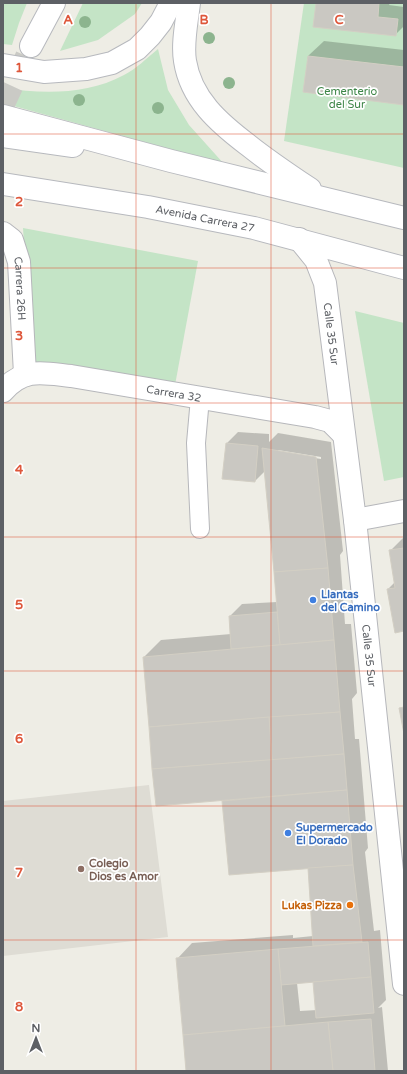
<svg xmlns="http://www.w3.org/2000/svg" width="407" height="1074" viewBox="0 0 407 1074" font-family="'Varela Round',sans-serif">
	<rect width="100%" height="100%" fill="#eeede5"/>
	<polygon fill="#dedcd4" points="149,785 168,937 3,956 3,801"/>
	<g fill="#c4e4c6">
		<polygon points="3,3 27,3 19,23 12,45 3,44"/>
		<polygon points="83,3 142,3 135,14 98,40 60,51"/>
		<polygon points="304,3 404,3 404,168 284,141"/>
		<path d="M158 49 168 90 189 125 224 164 3 103V88C43 94 87 95 124 75 136 69 147 58 158 49Z"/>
		<polygon points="23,228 198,261 175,385 32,363"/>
		<polygon points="355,311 404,323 404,477 384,481"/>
	</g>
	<g fill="#0003" fill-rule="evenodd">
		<polygon points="317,3 390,3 389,5 404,7 404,26 395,35"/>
		<polygon points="324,41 404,50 404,104 304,92 308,56"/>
		<path d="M238 432 269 434V442L278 433 331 442 343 551 340 555 345 624H351L357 693 352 699 355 739H359L368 848 365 852 374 931 380 930 386 1000 378 1008 382 1007 388 1071H187L177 959 192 943 293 935V938L313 936 308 867 230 874 223 800 144 657 161 640 231 634 230 616 242 604 277 602 265 471 255 481 226 444ZM278 450 321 457V459L278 452ZM314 981 317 1010 300 1011 297 983Z"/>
		<polygon points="404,537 404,630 388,589 395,582 390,551"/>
	</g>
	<g fill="#cac8c2" stroke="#d3cfc4">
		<polygon points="316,3 379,3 378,17 398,19 396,36 313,27"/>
		<polygon points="308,56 404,67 404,105 303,92"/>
		<polygon points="226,443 258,446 255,482 222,479"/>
		<polygon points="262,448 316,457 328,568 274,572"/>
		<polygon points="404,548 404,631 395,633 387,589 395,588 389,550"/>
		<polygon points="328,568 334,640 280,645 274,572"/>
		<polygon points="277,612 280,645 231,649 229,616"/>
		<polygon points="334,640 340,712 149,727 143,657"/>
		<polygon points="404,707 404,734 399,708"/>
		<polygon points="340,712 344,754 272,760 269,717"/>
		<polygon points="269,717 272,760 152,769 149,727"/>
		<polygon points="344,754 347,790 156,806 152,769"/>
		<polygon points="347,790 353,865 229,875 222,801"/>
		<polygon points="353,865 362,942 313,946 308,868"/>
		<polygon points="368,942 371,977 281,985 278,949"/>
		<polygon points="278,949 285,1026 183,1035 176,958"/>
		<polygon points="371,977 374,1013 316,1018 313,982"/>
		<polygon points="371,1019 375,1071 333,1071 328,1022"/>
		<polygon points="328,1022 333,1071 186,1071 183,1035"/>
	</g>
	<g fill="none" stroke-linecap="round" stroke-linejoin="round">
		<polyline stroke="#cacac5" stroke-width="22" stroke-dasharray="22 11" stroke-linecap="butt" points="3,106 31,46"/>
		<g stroke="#b6b7bb" stroke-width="20">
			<polyline id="service" points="200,398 196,443 200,529"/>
		</g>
		<g stroke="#b6b7bb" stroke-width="24">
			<g id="minor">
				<path id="s1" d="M3 233 12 240 19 262 25 374"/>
			</g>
		</g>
		<g stroke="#b6b7bb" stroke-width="24">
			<g id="tertiary">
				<path id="s2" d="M299 239 316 260 325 283 355 520 404 984"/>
				<path id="s3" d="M3 391C24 367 43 373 71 376L315 417 330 421 344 435"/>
				<polyline points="355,520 404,511"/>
			</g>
		</g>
		<g stroke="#b7b9be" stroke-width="24">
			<g id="secondary">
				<path d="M189 3C187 21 182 43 185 61 191 99 219 123 248 145 268 161 289 175 310 189"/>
				<polyline points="31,46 54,3"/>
				<polyline points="3,65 44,72 86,69 112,63 137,49 150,36 161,22 171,3"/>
				<polyline points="3,116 171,161 404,218"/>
				<polyline points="3,136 73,146"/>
				<path id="s4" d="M3 184 148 207 254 228 404 268"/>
			</g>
		</g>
		<use href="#service" stroke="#fff" stroke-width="18"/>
		<use href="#minor" stroke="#fff" stroke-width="22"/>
		<use href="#tertiary" stroke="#fff" stroke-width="22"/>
		<use href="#secondary" stroke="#fff" stroke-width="22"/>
	</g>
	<g fill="#8cb48e">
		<circle cx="85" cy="22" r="6"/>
		<circle cx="209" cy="38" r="6"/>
		<circle cx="229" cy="83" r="6"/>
		<circle cx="79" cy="100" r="6"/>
		<circle cx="158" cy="108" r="6"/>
	</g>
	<path fill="none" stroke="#de573b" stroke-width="1" stroke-opacity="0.55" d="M136 3V1071M271 3V1071M3 134H404M3 268H404M3 403H404M3 537H404M3 671H404M3 806H404M3 940H404"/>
	<g fill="#3f7fe0" stroke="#fff" stroke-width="1.5">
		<circle cx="313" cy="600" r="4"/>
		<circle cx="288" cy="833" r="4"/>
	</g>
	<circle fill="#8d6e63" stroke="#fff" stroke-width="1.5" cx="81" cy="869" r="4"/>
	<circle fill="#e8710a" stroke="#fff" stroke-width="1.5" cx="350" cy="905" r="4"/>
	<g text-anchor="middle" stroke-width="3.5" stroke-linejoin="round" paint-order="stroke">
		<g font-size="11" fill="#3c8546" stroke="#fff">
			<text x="347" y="95">Cementerio<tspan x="347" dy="13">del Sur</tspan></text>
		</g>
		<g font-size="11" fill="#5d6065" stroke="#fff">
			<text dy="4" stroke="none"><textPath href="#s4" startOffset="205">Avenida Carrera 27</textPath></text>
			<text dy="4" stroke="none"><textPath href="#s1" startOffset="61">Carrera 26H</textPath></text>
			<text dy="4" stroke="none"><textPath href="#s2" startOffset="103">Calle 35 Sur</textPath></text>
			<text dy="4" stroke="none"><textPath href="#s3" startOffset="178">Carrera 32</textPath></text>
			<text dy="4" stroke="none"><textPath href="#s2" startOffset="427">Calle 35 Sur</textPath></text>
		</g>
		<g font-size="11" font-weight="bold" fill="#366cbe" stroke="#fff" text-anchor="start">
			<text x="321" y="598">Llantas<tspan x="321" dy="13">del Camino</tspan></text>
			<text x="296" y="831">Supermercado<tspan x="296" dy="13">El Dorado</tspan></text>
		</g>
		<g font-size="11" font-weight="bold" fill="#785e54" stroke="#fff" text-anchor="start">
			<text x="89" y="867">Colegio<tspan x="89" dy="13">Dios es Amor</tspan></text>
		</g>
		<g font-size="11" font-weight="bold" fill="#c56008" stroke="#fff" text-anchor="end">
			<text x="342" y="909">Lukas Pizza</text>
		</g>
	</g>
	<g font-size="13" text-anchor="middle" font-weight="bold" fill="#de573b" stroke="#fff" stroke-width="3.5" stroke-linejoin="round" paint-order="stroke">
		<text x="68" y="24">A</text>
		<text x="204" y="24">B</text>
		<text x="339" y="24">C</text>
		<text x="19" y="72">1</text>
		<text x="19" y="206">2</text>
		<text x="19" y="340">3</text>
		<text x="19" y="474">4</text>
		<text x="19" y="609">5</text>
		<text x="19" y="743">6</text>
		<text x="19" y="877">7</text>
		<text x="19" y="1011">8</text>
	</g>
	<rect width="407" height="1074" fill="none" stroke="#5d6065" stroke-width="8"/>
	<g transform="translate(36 1038)" stroke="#ffffff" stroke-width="3" paint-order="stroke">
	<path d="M0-3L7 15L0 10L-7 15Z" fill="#5d6065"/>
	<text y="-6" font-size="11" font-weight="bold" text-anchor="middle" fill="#5d6065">N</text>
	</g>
</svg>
